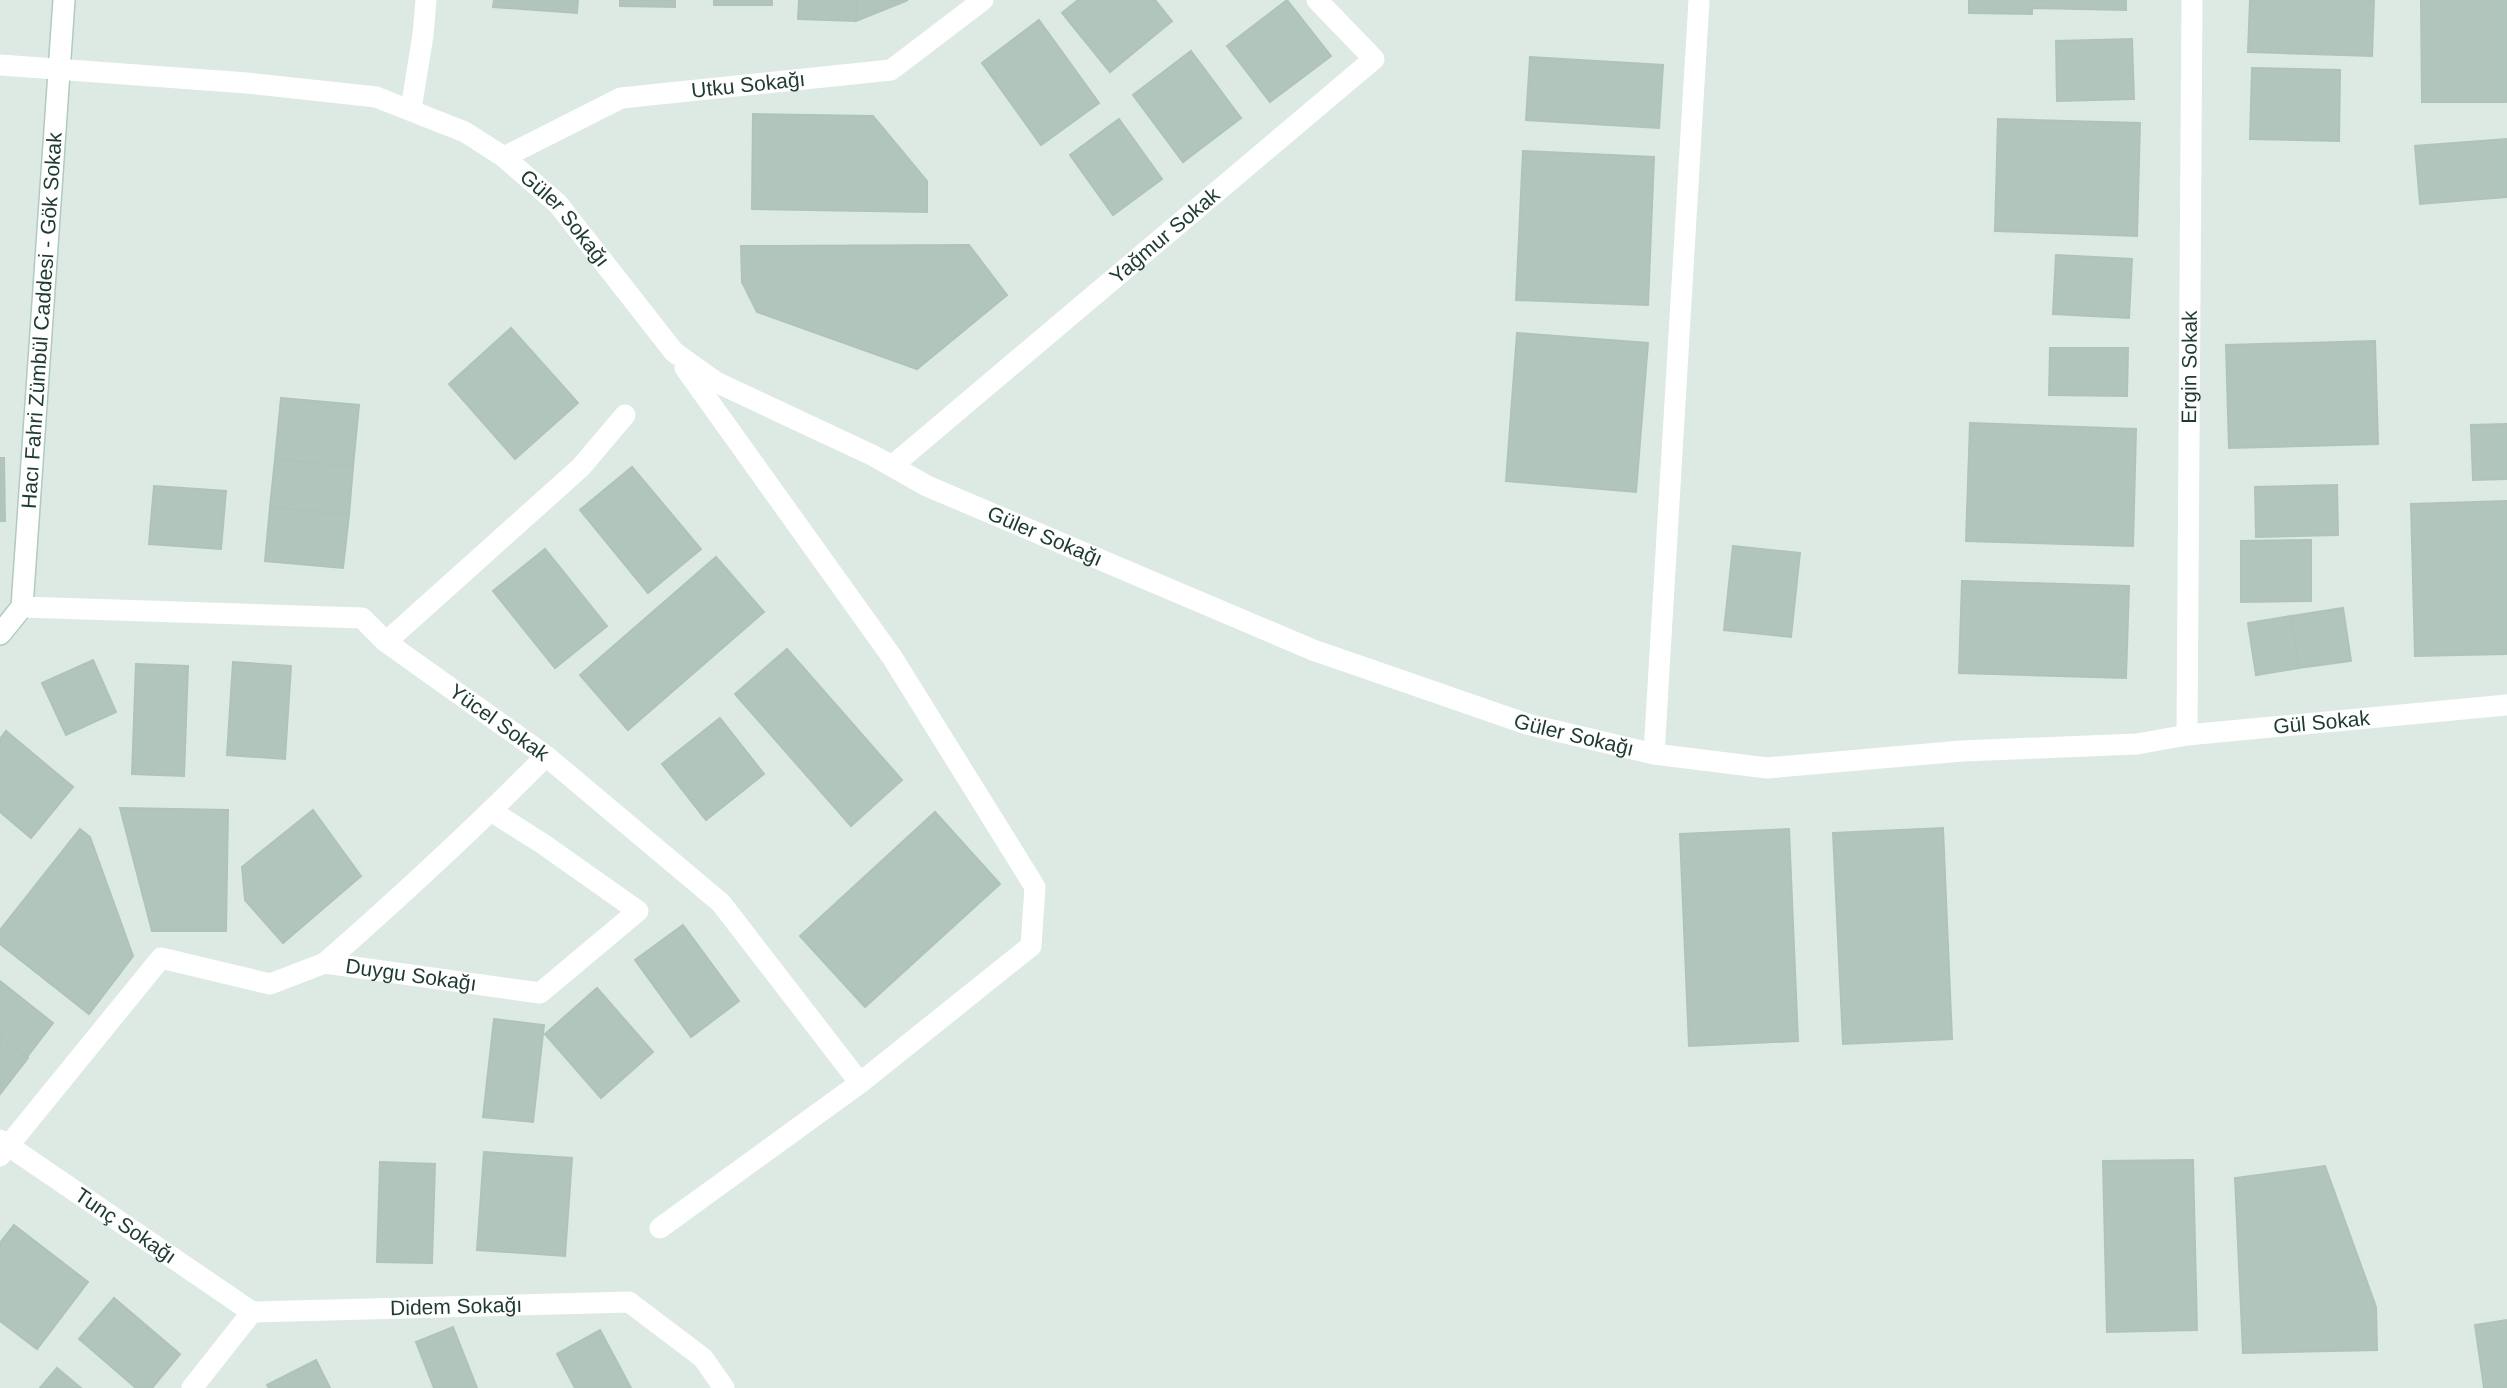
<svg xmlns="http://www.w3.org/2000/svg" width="2507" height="1388" viewBox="0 0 2507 1388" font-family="Helvetica,sans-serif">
	<rect width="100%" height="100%" fill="#ddeae3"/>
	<g fill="#b2c5bc" stroke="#afc4b9" stroke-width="2">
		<polygon points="494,0 578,0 577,13 493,7"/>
		<polygon points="620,0 675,0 675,7 620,6"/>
		<rect x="714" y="0" width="58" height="5"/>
		<polygon points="799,0 857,0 856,21 798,19"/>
		<polygon points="857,0 908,0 856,21"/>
		<polygon points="1078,0 1155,0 1172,21 1110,72 1062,13"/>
		<polygon points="1287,0 1331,56 1270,102 1227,46"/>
		<polygon points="1969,0 2126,0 2126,10 2032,8 2032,14 1969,13"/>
		<polygon points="2250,0 2374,0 2372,56 2248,52"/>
		<polygon points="2421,0 2507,0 2507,102 2422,102"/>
		<polygon points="1039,20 1099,103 1041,145 982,63"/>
		<polygon points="2132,39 2134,99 2057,101 2056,41"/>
		<polygon points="1191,51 1241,118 1183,162 1133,95"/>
		<polygon points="1530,57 1663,65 1659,128 1526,120"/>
		<polygon points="2252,68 2340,70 2339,141 2250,139"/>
		<polygon points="753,114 873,116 927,181 927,212 752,209"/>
		<polygon points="1119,119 1162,179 1113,215 1070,155"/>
		<polygon points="1998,119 2140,123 2137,236 1995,231"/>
		<polygon points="2507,139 2507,197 2420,204 2415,146"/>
		<polygon points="1523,151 1654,157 1648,305 1516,300"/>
		<polygon points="969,245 1007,295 917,369 757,312 742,282 741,246"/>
		<polygon points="2056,255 2132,259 2129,318 2053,314"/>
		<polygon points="511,328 578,403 515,459 449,384"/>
		<polygon points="1517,333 1648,343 1636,492 1506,481"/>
		<polygon points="2375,341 2378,444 2229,448 2226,345"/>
		<polygon points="2050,348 2128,348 2127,396 2049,395"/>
		<polygon points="281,398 359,405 353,467 275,459"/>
		<polygon points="1970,423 2136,429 2133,546 1966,541"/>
		<polygon points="2507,424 2507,479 2473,480 2471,425"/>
		<polygon points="0,458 4,458 5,521 0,521"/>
		<polygon points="275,459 353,467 349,515 270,507"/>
		<polygon points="632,467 701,549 648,593 580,510"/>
		<polygon points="2337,485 2338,535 2256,537 2255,487"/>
		<polygon points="154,486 226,491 221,549 149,544"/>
		<polygon points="2507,501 2507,654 2415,656 2411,504"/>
		<polygon points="270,507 349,515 343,568 265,561"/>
		<polygon points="2311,540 2311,601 2241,602 2241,541"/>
		<polygon points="1733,546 1800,553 1791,637 1724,630"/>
		<polygon points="545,549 607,626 555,668 493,591"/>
		<polygon points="716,557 764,612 628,730 580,675"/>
		<polygon points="1962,581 2129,586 2126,678 1959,673"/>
		<polygon points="2343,608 2351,661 2299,668 2291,616"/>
		<polygon points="2291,616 2299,668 2256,675 2248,623"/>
		<polygon points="787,649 902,780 851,826 735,694"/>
		<polygon points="93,660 116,712 66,735 42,683"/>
		<polygon points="233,662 291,666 285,759 227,755"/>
		<polygon points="136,664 188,666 184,776 132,774"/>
		<polygon points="720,718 764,774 706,820 662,764"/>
		<polygon points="6,731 73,787 31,838 0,812 0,739"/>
		<polygon points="120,808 228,810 226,931 152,931"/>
		<polygon points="313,810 361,876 283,943 245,900 242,867"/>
		<polygon points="935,812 1000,884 865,1007 800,936"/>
		<polygon points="1943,828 1952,1039 1843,1044 1833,833"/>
		<polygon points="80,829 90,837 133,956 89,1014 0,944 0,930"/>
		<polygon points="1789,829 1798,1041 1689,1046 1680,834"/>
		<polygon points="683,925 739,1001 691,1037 635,960"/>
		<polygon points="0,981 53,1023 27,1057 0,1036"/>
		<polygon points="597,988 653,1052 601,1098 545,1034"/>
		<polygon points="494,1019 544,1025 533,1122 483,1117"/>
		<polygon points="0,1036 28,1058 0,1094"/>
		<polygon points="484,1152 572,1158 565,1256 477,1250"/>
		<polygon points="2193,1160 2197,1330 2107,1332 2103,1161"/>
		<polygon points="380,1162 435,1164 432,1263 377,1262"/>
		<polygon points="2325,1166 2376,1307 2377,1350 2243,1353 2235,1178"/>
		<polygon points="14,1225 88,1282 37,1349 0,1321 0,1243"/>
		<polygon points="114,1298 180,1354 152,1388 136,1388 79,1339"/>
		<polygon points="2507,1320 2507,1388 2484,1388 2475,1325"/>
		<polygon points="453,1327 477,1388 434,1388 416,1342"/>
		<polygon points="600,1330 631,1388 575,1388 557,1354"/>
		<polygon points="316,1360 330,1388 269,1388 267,1385"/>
		<polygon points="57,1368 81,1388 40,1388"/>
	</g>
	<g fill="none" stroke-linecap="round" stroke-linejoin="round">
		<g stroke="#afcbbe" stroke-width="24">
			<g id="secondary">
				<path id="s9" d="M0 634 22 607 64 0"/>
			</g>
		</g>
		<g stroke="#fff" stroke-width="21">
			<path id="s1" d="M0 65 247 83 376 97 465 132 504 157 558 204 674 352 716 382 874 456 927 486 1313 650 1527 724 1654 754 1767 768 1962 751 2137 744 2187 735 2507 705"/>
			<polyline points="411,109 423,35 426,0"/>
			<path id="s2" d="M504 157 621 98 891 70 983 0"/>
			<path id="s3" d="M892 466 1374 59 1317 0"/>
			<path id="s4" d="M22 607 362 618 386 642 546 756 721 903 860 1083"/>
			<polyline points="386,642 581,467 625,415"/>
			<path id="s5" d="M2187 735 2192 0"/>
			<polyline points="1654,754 1699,0"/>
			<path d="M325 963C401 896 475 828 546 756"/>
			<path id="s6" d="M0 1140 252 1312"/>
			<path id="s7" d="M0 1156 161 958 270 984 325 963 540 993 638 911 543 844 491 811"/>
			<polyline points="660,1228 860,1083 1031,946 1035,887 892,657 685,368"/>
			<path id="s8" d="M192 1388 252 1312 629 1302 703 1358 724 1388"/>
		</g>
		<use href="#secondary" stroke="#fff" stroke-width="21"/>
	</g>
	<g text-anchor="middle" stroke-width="6" stroke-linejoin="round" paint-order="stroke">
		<g font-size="21" fill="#1e3b30" stroke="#edf7f1">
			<text dy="7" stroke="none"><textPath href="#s2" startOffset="259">Utku Sokağı</textPath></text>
			<text dy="7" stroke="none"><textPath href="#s1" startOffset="606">Güler Sokağı</textPath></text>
			<text dy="7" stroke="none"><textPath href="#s3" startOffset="357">Yağmur Sokak</textPath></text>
			<text dy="7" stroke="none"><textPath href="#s9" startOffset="322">Hacı Fahri Zümbül Caddesi - Gök Sokak</textPath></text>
			<text dy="7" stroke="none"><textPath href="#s5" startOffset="368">Ergin Sokak</textPath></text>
			<text dy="7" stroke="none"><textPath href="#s1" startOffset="1194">Güler Sokağı</textPath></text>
			<text dy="7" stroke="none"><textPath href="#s4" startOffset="513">Yücel Sokak</textPath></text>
			<text dy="7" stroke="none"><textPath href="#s1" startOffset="2513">Gül Sokak</textPath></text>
			<text dy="7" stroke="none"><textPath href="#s1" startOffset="1760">Güler Sokağı</textPath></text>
			<text dy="7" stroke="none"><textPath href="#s7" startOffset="513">Duygu Sokağı</textPath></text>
			<text dy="7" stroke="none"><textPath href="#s6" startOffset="152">Tunç Sokağı</textPath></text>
			<text dy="7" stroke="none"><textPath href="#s8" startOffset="301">Didem Sokağı</textPath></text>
		</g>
	</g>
</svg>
